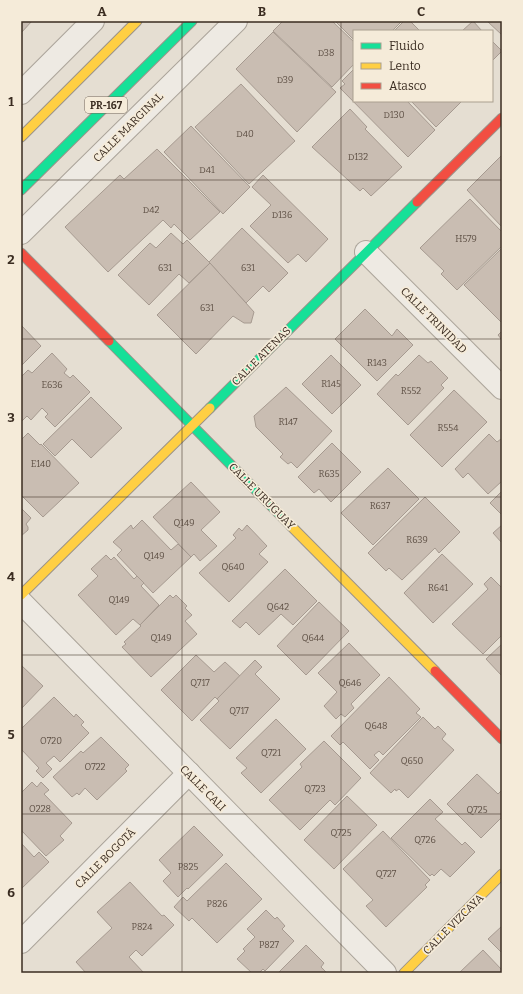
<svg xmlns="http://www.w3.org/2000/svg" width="523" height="994" viewBox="0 0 523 994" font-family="Bitter,serif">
	<rect width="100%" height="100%" fill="#e5ded2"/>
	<g fill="#c9bdb2" stroke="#a69a90">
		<polygon points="21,21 32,21 21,33"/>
		<polygon points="283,21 332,21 354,42 354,64 332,87 273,31"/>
		<polygon points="335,21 402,21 392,31 354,31 354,40"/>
		<polygon points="404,21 410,21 420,31 394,31"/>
		<polygon points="473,21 482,31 462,31"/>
		<polygon points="487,21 502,21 502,35"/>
		<polygon points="273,32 336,92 297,132 236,69"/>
		<polygon points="492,41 502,51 492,61"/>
		<polygon points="354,69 354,101 407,101 435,130 408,157 340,88 345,84 342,81"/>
		<polygon points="241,84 295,141 249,184 195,127"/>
		<polygon points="411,101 462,101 436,127"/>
		<polygon points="350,109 367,127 365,129 402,167 371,196 363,188 360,191 312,147"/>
		<polygon points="191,126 250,187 223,214 164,152"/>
		<polygon points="157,149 220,212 190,240 174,224 171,228 163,220 108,272 65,227 120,175 124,179"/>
		<polygon points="501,156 502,157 502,227 467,190"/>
		<polygon points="263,175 328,239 306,262 298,254 288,263 250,226 271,205 252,187"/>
		<polygon points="470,199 502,232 502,246 457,290 441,274 444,271 420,248"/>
		<polygon points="242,228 288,273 269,292 263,286 246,303 209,262"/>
		<polygon points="171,233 183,244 187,240 210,263 189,283 179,274 149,305 118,275 150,243 156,248"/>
		<polygon points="502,248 502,323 464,285"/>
		<polygon points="210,263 254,312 251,323 244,323 233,316 196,354 157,315"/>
		<polygon points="365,309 392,336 397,329 413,345 377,381 335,339"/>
		<polygon points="21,325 41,346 21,366"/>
		<polygon points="502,331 502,340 498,335"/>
		<polygon points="52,353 67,369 64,373 70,378 73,375 90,392 55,427 45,417 48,414 42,408 31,420 27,416 21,422 21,377 28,370 32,373"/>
		<polygon points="331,355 361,385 332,414 302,384"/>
		<polygon points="419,355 428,363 431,361 448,378 441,385 444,388 408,425 377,394 396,374 398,376"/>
		<polygon points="286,387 332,431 297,468 291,462 288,464 280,457 283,454 256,427 254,416"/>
		<polygon points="454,390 487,422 442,467 410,435"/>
		<polygon points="91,397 122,428 91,458 72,439 55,456 43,444"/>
		<polygon points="28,433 40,445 41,444 79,483 43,517 21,495 21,440"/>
		<polygon points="489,434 497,442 501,439 502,440 502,481 488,494 468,473 463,478 455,469"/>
		<polygon points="332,443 361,472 331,502 319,489 314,493 298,477"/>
		<polygon points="388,468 419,499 373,545 341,513"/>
		<polygon points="191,482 220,512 201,530 217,546 200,561 194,554 191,557 153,517"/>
		<polygon points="502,491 502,514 501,514 490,503"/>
		<polygon points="425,497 460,532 439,553 435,548 402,580 389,568 386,571 368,553"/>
		<polygon points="21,508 31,518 26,524 28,527 28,530 21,536"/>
		<polygon points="142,520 171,550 178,544 191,557 153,593 117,555 122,550 113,542 131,525 133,529"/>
		<polygon points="247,525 267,546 259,554 268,562 229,602 199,573 236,538 233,535 239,528 242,531"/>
		<polygon points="502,525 502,543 493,533"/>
		<polygon points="442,554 473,584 433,623 404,593"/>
		<polygon points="106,555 111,560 114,557 134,579 137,576 144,583 141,586 159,605 140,625 133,619 116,635 78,595 98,576 91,569"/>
		<polygon points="285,569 317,601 293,625 281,614 259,635 246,622 240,628 232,621"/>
		<polygon points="491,577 502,588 502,635 483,654 452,624 488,589 484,584"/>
		<polygon points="170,595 173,598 176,595 187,606 185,608 192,615 185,621 197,634 151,677 122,647 126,644 124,642 141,626 140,625"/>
		<polygon points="319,602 349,631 306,675 277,646"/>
		<polygon points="349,643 380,675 351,704 354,708 345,717 341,714 336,719 324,706 337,692 318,673"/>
		<polygon points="502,644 502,676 486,659"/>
		<polygon points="196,655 214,672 225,662 240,676 217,699 215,697 192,721 161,690"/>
		<polygon points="255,660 262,667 255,674 280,699 230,749 200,720 219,701 217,699"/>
		<polygon points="21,665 43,686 21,709"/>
		<polygon points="389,677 420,709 416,713 421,717 383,755 379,751 374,755 379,760 370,769 343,742 340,745 331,736"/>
		<polygon points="54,697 74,717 76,714 84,722 81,725 89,733 60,762 54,756 46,763 52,769 43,778 36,771 39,768 21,749 21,729"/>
		<polygon points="423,717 435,729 438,726 446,734 442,739 454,750 408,798 399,789 396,791 395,789 391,793 370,773"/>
		<polygon points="276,719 306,749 261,793 241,773 247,768 236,758"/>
		<polygon points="101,737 129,765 125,769 127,771 97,800 85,788 79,795 77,793 72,797 53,777 81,751 83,753"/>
		<polygon points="324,741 361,778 335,805 330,800 300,830 269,800 302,767 300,764"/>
		<polygon points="477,774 498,794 502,790 502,817 481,838 447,804"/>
		<polygon points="32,782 37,787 41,782 49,790 44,794 72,823 60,836 64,840 46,856 21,830 21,793"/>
		<polygon points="347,796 377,825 334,869 304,840"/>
		<polygon points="430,799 443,812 435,819 462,845 465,842 475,852 450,877 441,869 434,876 432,874 430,876 391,838"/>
		<polygon points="194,826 223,855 188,889 187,888 178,897 163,881 171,873 159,860"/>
		<polygon points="383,831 430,880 425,885 427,887 386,927 366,906 373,900 343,869"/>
		<polygon points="21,843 34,857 39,852 49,862 21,889"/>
		<polygon points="226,863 262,899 217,943 192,918 189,921 174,907 183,897 187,901"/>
		<polygon points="130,882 162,916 164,915 174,925 142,956 136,950 129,957 144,973 86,973 76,962 112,928 97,912"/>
		<polygon points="266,910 275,919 277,917 285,926 282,929 294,941 265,971 263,969 259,973 252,973 237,959 245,951 243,949 255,937 247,929"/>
		<polygon points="502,926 502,953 488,939"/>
		<polygon points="306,945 324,963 321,967 327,973 278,973"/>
		<polygon points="483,950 502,970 502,973 459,973"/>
	</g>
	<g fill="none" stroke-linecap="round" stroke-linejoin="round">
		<g stroke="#aba49a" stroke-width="24">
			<g id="street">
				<polyline points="21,93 93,21"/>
				<polyline points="21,233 236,21"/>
				<polyline points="366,252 502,388"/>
				<polyline points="21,602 385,973"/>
				<polyline points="21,942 189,773"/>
			</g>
		</g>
		<g stroke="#9b938a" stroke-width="11">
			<g id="fast">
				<polyline points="21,190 192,21"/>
				<polyline points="109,341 291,526"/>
				<polyline points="210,408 417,202"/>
			</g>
		</g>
		<g stroke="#9b938a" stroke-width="11">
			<g id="slow">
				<polyline points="21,137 137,21"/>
				<polyline points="291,526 435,671"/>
				<polyline points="21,595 210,408"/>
				<polyline points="404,973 502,874"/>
			</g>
		</g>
		<g stroke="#9b938a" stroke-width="11">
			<g id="jam">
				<polyline points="417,202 502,118"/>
				<polyline points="21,253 109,341"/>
				<polyline points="435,671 502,739"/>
			</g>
		</g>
		<use href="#street" stroke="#eeeae3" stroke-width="22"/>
		<use href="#fast" stroke="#16e098" stroke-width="9"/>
		<use href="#slow" stroke="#ffcf43" stroke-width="9"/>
		<use href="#jam" stroke="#f24e42" stroke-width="9"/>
	</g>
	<path fill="none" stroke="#3a2c21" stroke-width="1" stroke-opacity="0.55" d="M182 21V973M341 21V973M21 180H502M21 339H502M21 497H502M21 655H502M21 814H502"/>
	<g text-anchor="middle" stroke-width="3.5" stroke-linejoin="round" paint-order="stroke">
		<g font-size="9" fill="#5e5045">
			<text x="326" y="56">D38</text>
			<text x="285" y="83">D39</text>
			<text x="394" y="118">D130</text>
			<text x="245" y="137">D40</text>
			<text x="358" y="160">D132</text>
			<text x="207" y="173">D41</text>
			<text x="151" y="213">D42</text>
			<text x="282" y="218">D136</text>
			<text x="466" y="242">H579</text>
			<text x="165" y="271">631</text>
			<text x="248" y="271">631</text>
			<text x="207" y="311">631</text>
			<text x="377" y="366">R143</text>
			<text x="331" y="387">R145</text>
			<text x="52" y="388">E636</text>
			<text x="411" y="394">R552</text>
			<text x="288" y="425">R147</text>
			<text x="448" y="431">R554</text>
			<text x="41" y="467">E140</text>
			<text x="329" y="477">R635</text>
			<text x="380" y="509">R637</text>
			<text x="184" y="526">Q149</text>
			<text x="417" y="543">R639</text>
			<text x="154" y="559">Q149</text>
			<text x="233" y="570">Q640</text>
			<text x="438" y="591">R641</text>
			<text x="119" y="603">Q149</text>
			<text x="278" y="610">Q642</text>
			<text x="161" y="641">Q149</text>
			<text x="313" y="641">Q644</text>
			<text x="200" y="686">Q717</text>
			<text x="350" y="686">Q646</text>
			<text x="239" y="714">Q717</text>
			<text x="376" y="729">Q648</text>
			<text x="51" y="744">O720</text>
			<text x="271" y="756">Q721</text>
			<text x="412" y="764">Q650</text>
			<text x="95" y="770">O722</text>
			<text x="315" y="792">Q723</text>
			<text x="40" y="812">O228</text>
			<text x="477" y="813">Q725</text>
			<text x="341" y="836">Q725</text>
			<text x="425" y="843">Q726</text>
			<text x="188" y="870">P825</text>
			<text x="386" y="877">Q727</text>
			<text x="217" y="907">P826</text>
			<text x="142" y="930">P824</text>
			<text x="269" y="948">P827</text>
		</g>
		<rect fill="#f5ebd9" stroke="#726558" stroke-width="1" x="85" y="97" width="42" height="16" rx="3"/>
		<g font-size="10" font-weight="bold" fill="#3a2c21">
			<text x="106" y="109">PR-167</text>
		</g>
		<g font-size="11" fill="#3a2c21" stroke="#f5ebd9">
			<text transform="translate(128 127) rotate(-45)" y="4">CALLE MARGINAL</text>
			<text transform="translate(434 320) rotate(45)" y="4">CALLE TRINIDAD</text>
			<text transform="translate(261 356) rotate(-45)" y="4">CALLE ATENAS</text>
			<text transform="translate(262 496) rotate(45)" y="4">CALLE URUGUAY</text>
			<text transform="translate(203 788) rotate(45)" y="4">CALLE CALI</text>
			<text transform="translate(105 858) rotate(-45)" y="4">CALLE BOGOTÁ</text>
			<text transform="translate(453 924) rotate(-45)" y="4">CALLE VIZCAYA</text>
		</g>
	</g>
	<rect width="523" height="994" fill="none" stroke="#f5ebd9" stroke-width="44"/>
	<rect x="353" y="30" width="140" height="72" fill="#f5ebd9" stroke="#aa9f8f"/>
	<rect x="361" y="43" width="20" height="6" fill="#16e098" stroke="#aa9f8f"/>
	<text x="389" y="50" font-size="12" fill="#3a2c21">Fluido</text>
	<rect x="361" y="63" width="20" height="6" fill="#ffcf43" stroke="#aa9f8f"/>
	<text x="389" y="70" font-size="12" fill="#3a2c21">Lento</text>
	<rect x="361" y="83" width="20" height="6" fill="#f24e42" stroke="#aa9f8f"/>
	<text x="389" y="90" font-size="12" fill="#3a2c21">Atasco</text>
	<rect x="22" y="22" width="479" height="950" fill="none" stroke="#3a2c21" stroke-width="1.5"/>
	<g font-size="13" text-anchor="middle" font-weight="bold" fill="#3a2c21">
		<text x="102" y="16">A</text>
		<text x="262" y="16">B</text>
		<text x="421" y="16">C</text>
		<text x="11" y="106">1</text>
		<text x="11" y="264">2</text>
		<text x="11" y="422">3</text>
		<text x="11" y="581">4</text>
		<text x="11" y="739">5</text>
		<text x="11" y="897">6</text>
	</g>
</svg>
